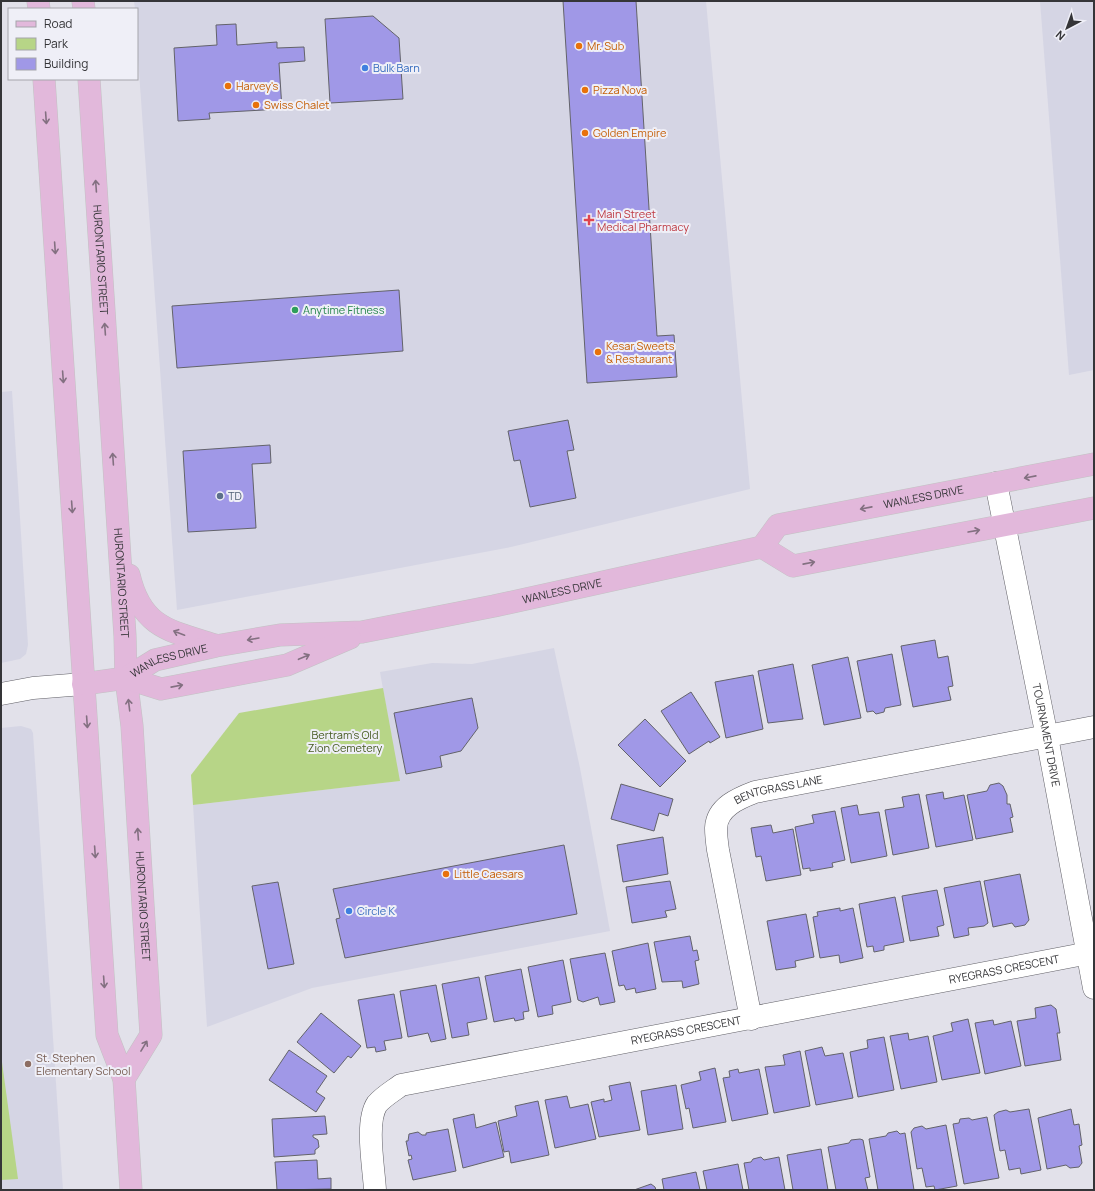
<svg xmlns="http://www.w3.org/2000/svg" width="1095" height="1191" viewBox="0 0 1095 1191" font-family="Manrope,sans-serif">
	<rect width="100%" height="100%" fill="#e2e1ea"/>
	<g fill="#d5d5e4">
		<polygon points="134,1 706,1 750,489 511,547 177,610 137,43 137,9 135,9"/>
		<polygon points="1040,1 1094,1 1094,370 1069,375"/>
		<polygon points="12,391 28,645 26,654 20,659 1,663 1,392"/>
		<polygon points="554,648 580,768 610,931 312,988 207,1027 193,805 399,781 380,672 432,663 472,664"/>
		<polygon points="21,726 31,729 33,733 63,1190 1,1190 1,728"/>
	</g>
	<g fill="#b7d587">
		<polygon points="383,688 400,781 193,805 191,775 239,713"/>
		<polygon points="1,1055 18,1179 1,1180"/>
	</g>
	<g fill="#a098e7" stroke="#63636a">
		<polygon points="563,1 636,1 657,336 674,335 677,377 587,383"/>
		<polygon points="373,16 399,38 403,99 330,103 325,19"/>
		<polygon points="236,24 237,45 277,42 277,48 304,47 305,61 279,63 282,109 209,113 210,119 178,121 174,48 217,45 216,25"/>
		<polygon points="399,290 403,351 177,368 172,306"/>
		<polygon points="568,420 574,450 567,451 576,498 530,507 520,460 514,461 508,431"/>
		<polygon points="270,445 271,463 252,464 256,528 188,532 183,451"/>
		<polygon points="935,640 938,658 948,656 953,686 948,687 951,700 913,707 901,646"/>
		<polygon points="892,654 901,705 885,708 884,712 876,714 873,711 867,712 857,661"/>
		<polygon points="848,657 861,718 824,725 812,665"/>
		<polygon points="793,664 803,719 768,723 758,671"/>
		<polygon points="753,675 763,729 726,738 715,682"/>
		<polygon points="691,692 720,737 710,743 709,741 689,754 661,711"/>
		<polygon points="472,698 478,728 461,751 440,756 442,767 406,774 394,713"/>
		<polygon points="645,719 686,761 660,787 618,745"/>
		<polygon points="999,783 1003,786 1007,795 1007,804 1010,804 1013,817 1010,818 1013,832 976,839 967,795 987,791 990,785"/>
		<polygon points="621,784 673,799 668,816 659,813 654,831 611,819"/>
		<polygon points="943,792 944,799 964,795 973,840 936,847 926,795"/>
		<polygon points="919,794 929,848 893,855 885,810 904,807 902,797"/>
		<polygon points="857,805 859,815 879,812 887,856 851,863 841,808"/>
		<polygon points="835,811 845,860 832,863 833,867 810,871 810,868 803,869 795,827 814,823 812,815"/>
		<polygon points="771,825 773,833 793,829 801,875 766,881 761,856 756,857 751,828"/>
		<polygon points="663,837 668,874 623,882 617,845"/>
		<polygon points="564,845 577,914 345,958 336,919 340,918 333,889"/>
		<polygon points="1020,874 1029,920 1025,925 1015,927 1012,923 993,927 984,881"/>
		<polygon points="670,881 676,909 665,911 667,917 632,923 626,887"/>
		<polygon points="980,881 988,923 984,926 968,928 969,935 954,938 944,888"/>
		<polygon points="278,882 294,964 268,969 252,886"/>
		<polygon points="937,890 944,925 937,927 939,936 910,941 902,896"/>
		<polygon points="895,897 904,942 884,946 884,950 874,952 873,946 867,947 859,904"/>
		<polygon points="840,908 840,911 853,908 863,958 840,963 839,955 820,958 813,917 818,916 817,912"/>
		<polygon points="806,914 814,957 795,961 796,967 776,970 767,921"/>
		<polygon points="690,936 693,951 697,950 699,960 695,961 699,984 683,988 682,981 662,982 654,942"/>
		<polygon points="648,943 656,989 636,993 635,988 626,990 624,985 619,986 612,951"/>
		<polygon points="605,953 615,1002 600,1005 598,997 583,1002 578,1000 570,959"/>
		<polygon points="563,960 571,1002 552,1006 553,1014 538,1017 528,967"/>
		<polygon points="521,969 529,1011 523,1012 524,1019 515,1021 514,1018 494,1022 485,976"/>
		<polygon points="479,977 487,1019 467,1023 469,1035 452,1038 442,984"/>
		<polygon points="436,985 446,1039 431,1042 428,1033 408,1037 400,991"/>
		<polygon points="394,994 402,1038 384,1041 386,1050 376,1052 375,1047 367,1048 358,1000"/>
		<polygon points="1051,1005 1056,1009 1060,1033 1057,1033 1061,1060 1025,1066 1017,1021 1036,1018 1035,1008"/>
		<polygon points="321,1013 361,1046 351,1058 348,1056 334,1073 297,1042"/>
		<polygon points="968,1019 980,1073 942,1080 933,1036 953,1031 951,1023"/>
		<polygon points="993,1020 994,1025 1011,1021 1021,1066 985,1074 975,1023"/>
		<polygon points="908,1033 909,1040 928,1036 937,1082 901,1089 890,1036"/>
		<polygon points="884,1037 894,1090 858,1097 850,1052 868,1048 867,1040"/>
		<polygon points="822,1047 825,1056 843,1053 853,1098 816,1105 805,1051"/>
		<polygon points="289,1050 327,1076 316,1092 325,1098 316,1112 269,1080"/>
		<polygon points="800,1051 810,1106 774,1113 765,1067 785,1065 783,1055"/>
		<polygon points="715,1068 726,1122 693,1128 689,1108 686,1109 681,1085 701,1080 699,1072"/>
		<polygon points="738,1069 739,1073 759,1069 768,1114 732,1121 723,1078 730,1077 729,1071"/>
		<polygon points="630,1082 640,1130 599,1137 591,1102 604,1099 604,1102 612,1100 609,1086"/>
		<polygon points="676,1085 683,1129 648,1135 641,1091"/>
		<polygon points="567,1096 570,1108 588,1104 596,1139 555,1148 545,1100"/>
		<polygon points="538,1101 549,1155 511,1163 509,1151 504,1152 498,1121 517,1116 515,1106"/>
		<polygon points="1029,1109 1041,1170 1021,1174 1020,1168 1009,1170 1005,1150 1000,1151 994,1115 998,1112 1006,1110 1010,1112"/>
		<polygon points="1071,1109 1074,1125 1079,1124 1082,1145 1079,1146 1082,1163 1079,1167 1070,1168 1066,1165 1047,1169 1038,1118"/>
		<polygon points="474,1114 476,1128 496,1122 504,1157 463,1168 453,1119"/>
		<polygon points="325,1116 327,1134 313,1135 313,1137 318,1140 319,1147 315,1150 315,1154 274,1157 272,1119"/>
		<polygon points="987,1117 999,1178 964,1184 953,1124 959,1123 960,1119 969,1118 972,1120"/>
		<polygon points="946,1125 957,1186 935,1190 934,1186 926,1187 922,1168 917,1169 911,1132 914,1128 922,1126 926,1129"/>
		<polygon points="448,1129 456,1171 413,1180 408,1160 412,1159 411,1155 409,1156 406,1141 408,1141 409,1134 418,1132 422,1135 426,1135 426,1133"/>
		<polygon points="897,1131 900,1134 905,1133 914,1190 878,1190 869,1139 886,1136 888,1133"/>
		<polygon points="860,1139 863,1140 870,1177 865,1178 868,1190 836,1190 828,1147 849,1143 851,1140"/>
		<polygon points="821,1149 828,1190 793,1190 787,1155"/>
		<polygon points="761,1157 764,1160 779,1157 785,1190 749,1190 744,1163 751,1162 753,1159"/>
		<polygon points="317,1160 318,1179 331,1178 331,1189 277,1190 275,1162"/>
		<polygon points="738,1164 743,1190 707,1190 703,1171"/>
		<polygon points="696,1172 700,1190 664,1190 662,1179"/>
		<polygon points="651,1184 655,1187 656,1190 634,1190"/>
	</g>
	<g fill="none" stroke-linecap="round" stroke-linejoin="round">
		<g stroke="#616067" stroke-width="23">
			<g id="minor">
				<path id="s1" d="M996 483 1047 737 1094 988"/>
				<polyline points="1,694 33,688 83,684"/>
				<path id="s2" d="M751 1019 718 850C717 843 716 835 716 828 717 807 739 798 755 792L1094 727"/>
				<path id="s3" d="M375 1190C374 1169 365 1122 377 1104 384 1096 393 1091 401 1085L1094 952"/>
			</g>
		</g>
		<g stroke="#c2c2c3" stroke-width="23">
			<g id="major">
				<polyline points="38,1 39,9"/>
				<polyline points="83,1 84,9"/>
				<polyline points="44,79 107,1035 124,1079 131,1190"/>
				<path id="s4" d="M89 79 125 636 126 678 132 726 151 1035 124 1079"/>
				<polyline points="762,547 793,566 1094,508"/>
				<path d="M129 575C141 627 169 631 215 645"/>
				<path id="s5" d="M126 678 155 660 216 646 280 635 362 632 494 606 762 547 778 525 1094 464"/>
				<polyline points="83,684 126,678 161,689 287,665 350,638"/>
			</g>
		</g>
		<use href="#minor" stroke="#fff" stroke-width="22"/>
		<use href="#major" stroke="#e2b8db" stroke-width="22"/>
	</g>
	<defs><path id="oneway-shaft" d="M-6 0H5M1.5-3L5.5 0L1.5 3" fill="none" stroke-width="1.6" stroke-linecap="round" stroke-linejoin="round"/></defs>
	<g stroke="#837081">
		<use href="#oneway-shaft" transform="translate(46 118) rotate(86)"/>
		<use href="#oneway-shaft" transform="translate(96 186) rotate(-94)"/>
		<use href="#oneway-shaft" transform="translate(55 248) rotate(86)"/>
		<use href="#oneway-shaft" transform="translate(105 329) rotate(-94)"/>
		<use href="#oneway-shaft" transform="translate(63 377) rotate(86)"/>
		<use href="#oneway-shaft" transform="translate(113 459) rotate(-94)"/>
		<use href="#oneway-shaft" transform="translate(1030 477) rotate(169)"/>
		<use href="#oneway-shaft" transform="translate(72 507) rotate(86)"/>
		<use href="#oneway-shaft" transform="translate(866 508) rotate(169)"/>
		<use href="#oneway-shaft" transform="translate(974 531) rotate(-10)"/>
		<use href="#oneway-shaft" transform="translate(809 563) rotate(-11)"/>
		<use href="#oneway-shaft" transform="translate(179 633) rotate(-159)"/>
		<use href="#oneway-shaft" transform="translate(253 639) rotate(170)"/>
		<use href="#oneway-shaft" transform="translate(304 657) rotate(-23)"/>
		<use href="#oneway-shaft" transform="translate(177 686) rotate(-11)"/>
		<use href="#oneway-shaft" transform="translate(129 705) rotate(-97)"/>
		<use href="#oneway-shaft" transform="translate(87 722) rotate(86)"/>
		<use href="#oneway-shaft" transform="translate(138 834) rotate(-94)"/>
		<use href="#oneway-shaft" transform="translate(95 852) rotate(86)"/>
		<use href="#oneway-shaft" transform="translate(104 982) rotate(86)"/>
		<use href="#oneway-shaft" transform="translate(144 1046) rotate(-59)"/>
	</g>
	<g fill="#e8710a" stroke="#efeff7" stroke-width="1.5">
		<circle cx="579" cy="46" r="4"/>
		<circle cx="228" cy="86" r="4"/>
		<circle cx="585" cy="90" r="4"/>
		<circle cx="256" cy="105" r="4"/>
		<circle cx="585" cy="133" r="4"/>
		<circle cx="598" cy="352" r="4"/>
		<circle cx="446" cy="874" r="4"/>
	</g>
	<g fill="#3f7fe0" stroke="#efeff7" stroke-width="1.5">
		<circle cx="365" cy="68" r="4"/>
		<circle cx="349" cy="911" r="4"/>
	</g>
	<path fill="#e0444e" stroke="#efeff7" stroke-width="1.5" d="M587 214h4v4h4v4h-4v4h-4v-4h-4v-4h4z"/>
	<circle fill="#2e9e5b" stroke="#efeff7" stroke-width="1.5" cx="295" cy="310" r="4"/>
	<circle fill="#5c6f8a" stroke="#efeff7" stroke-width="1.5" cx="220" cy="496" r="4"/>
	<circle fill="#8d6e63" stroke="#efeff7" stroke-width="1.5" cx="28" cy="1064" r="4"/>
	<g text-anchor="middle" stroke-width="4" stroke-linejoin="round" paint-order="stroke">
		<g font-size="11" fill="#c56008" stroke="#efeff7" text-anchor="start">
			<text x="587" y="50">Mr. Sub</text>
			<text x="236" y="90">Harvey's</text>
			<text x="593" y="94">Pizza Nova</text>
			<text x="264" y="109">Swiss Chalet</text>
			<text x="593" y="137">Golden Empire</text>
			<text x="606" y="350">Kesar Sweets<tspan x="606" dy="13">&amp; Restaurant</tspan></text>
			<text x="454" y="878">Little Caesars</text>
		</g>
		<g font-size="11" fill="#366cbe" stroke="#efeff7" text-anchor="start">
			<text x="373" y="72">Bulk Barn</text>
			<text x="357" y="915">Circle K</text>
		</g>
		<g font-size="11" fill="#be3a42" stroke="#efeff7" text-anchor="start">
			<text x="597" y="218">Main Street<tspan x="597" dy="13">Medical Pharmacy</tspan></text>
		</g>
		<g font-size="11" fill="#353538" stroke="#efeff7">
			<text dy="4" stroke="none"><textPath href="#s4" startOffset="181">HURONTARIO STREET</textPath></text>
			<text dy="4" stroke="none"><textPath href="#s5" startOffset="828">WANLESS DRIVE</textPath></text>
			<text dy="4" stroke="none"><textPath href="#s4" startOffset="505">HURONTARIO STREET</textPath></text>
			<text dy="4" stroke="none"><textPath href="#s5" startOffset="448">WANLESS DRIVE</textPath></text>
			<text dy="4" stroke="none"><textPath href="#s5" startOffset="47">WANLESS DRIVE</textPath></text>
			<text dy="4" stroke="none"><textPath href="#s1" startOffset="257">TOURNAMENT DRIVE</textPath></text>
			<text dy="4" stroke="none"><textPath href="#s2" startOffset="274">BENTGRASS LANE</textPath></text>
			<text dy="4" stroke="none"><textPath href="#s4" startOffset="829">HURONTARIO STREET</textPath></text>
			<text dy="4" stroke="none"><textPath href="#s3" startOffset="732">RYEGRASS CRESCENT</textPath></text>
			<text dy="4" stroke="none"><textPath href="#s3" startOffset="408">RYEGRASS CRESCENT</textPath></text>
		</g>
		<g font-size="11" fill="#27864d" stroke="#efeff7" text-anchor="start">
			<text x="303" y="314">Anytime Fitness</text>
		</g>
		<g font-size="11" fill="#4e5e75" stroke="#efeff7" text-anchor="start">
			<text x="228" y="500">TD</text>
		</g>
		<g font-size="11" fill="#475b22" stroke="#efeff7">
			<text x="345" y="739">Bertram's Old<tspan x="345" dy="13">Zion Cemetery</tspan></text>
		</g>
		<g font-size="11" fill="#785e54" stroke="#efeff7" text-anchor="start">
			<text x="36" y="1062">St. Stephen<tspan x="36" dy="13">Elementary School</tspan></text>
		</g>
	</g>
	<rect width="1095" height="1191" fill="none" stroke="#353538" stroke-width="4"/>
	<rect x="8" y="8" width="130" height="72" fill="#efeff7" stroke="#a5a5ab"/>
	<rect x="16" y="21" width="20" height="6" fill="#e2b8db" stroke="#a5a5ab"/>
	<text x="44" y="28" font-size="12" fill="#353538">Road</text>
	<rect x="16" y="38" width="20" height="12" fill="#b7d587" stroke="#a5a5ab"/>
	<text x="44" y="48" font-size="12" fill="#353538">Park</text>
	<rect x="16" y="58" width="20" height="12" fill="#a098e7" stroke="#a5a5ab"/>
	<text x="44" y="68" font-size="12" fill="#353538">Building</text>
	<g transform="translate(1067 28) rotate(221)" stroke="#efeff7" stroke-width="3" paint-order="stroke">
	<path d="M0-3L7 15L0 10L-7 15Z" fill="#353538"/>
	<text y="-6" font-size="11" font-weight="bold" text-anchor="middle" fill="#353538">N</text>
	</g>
</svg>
